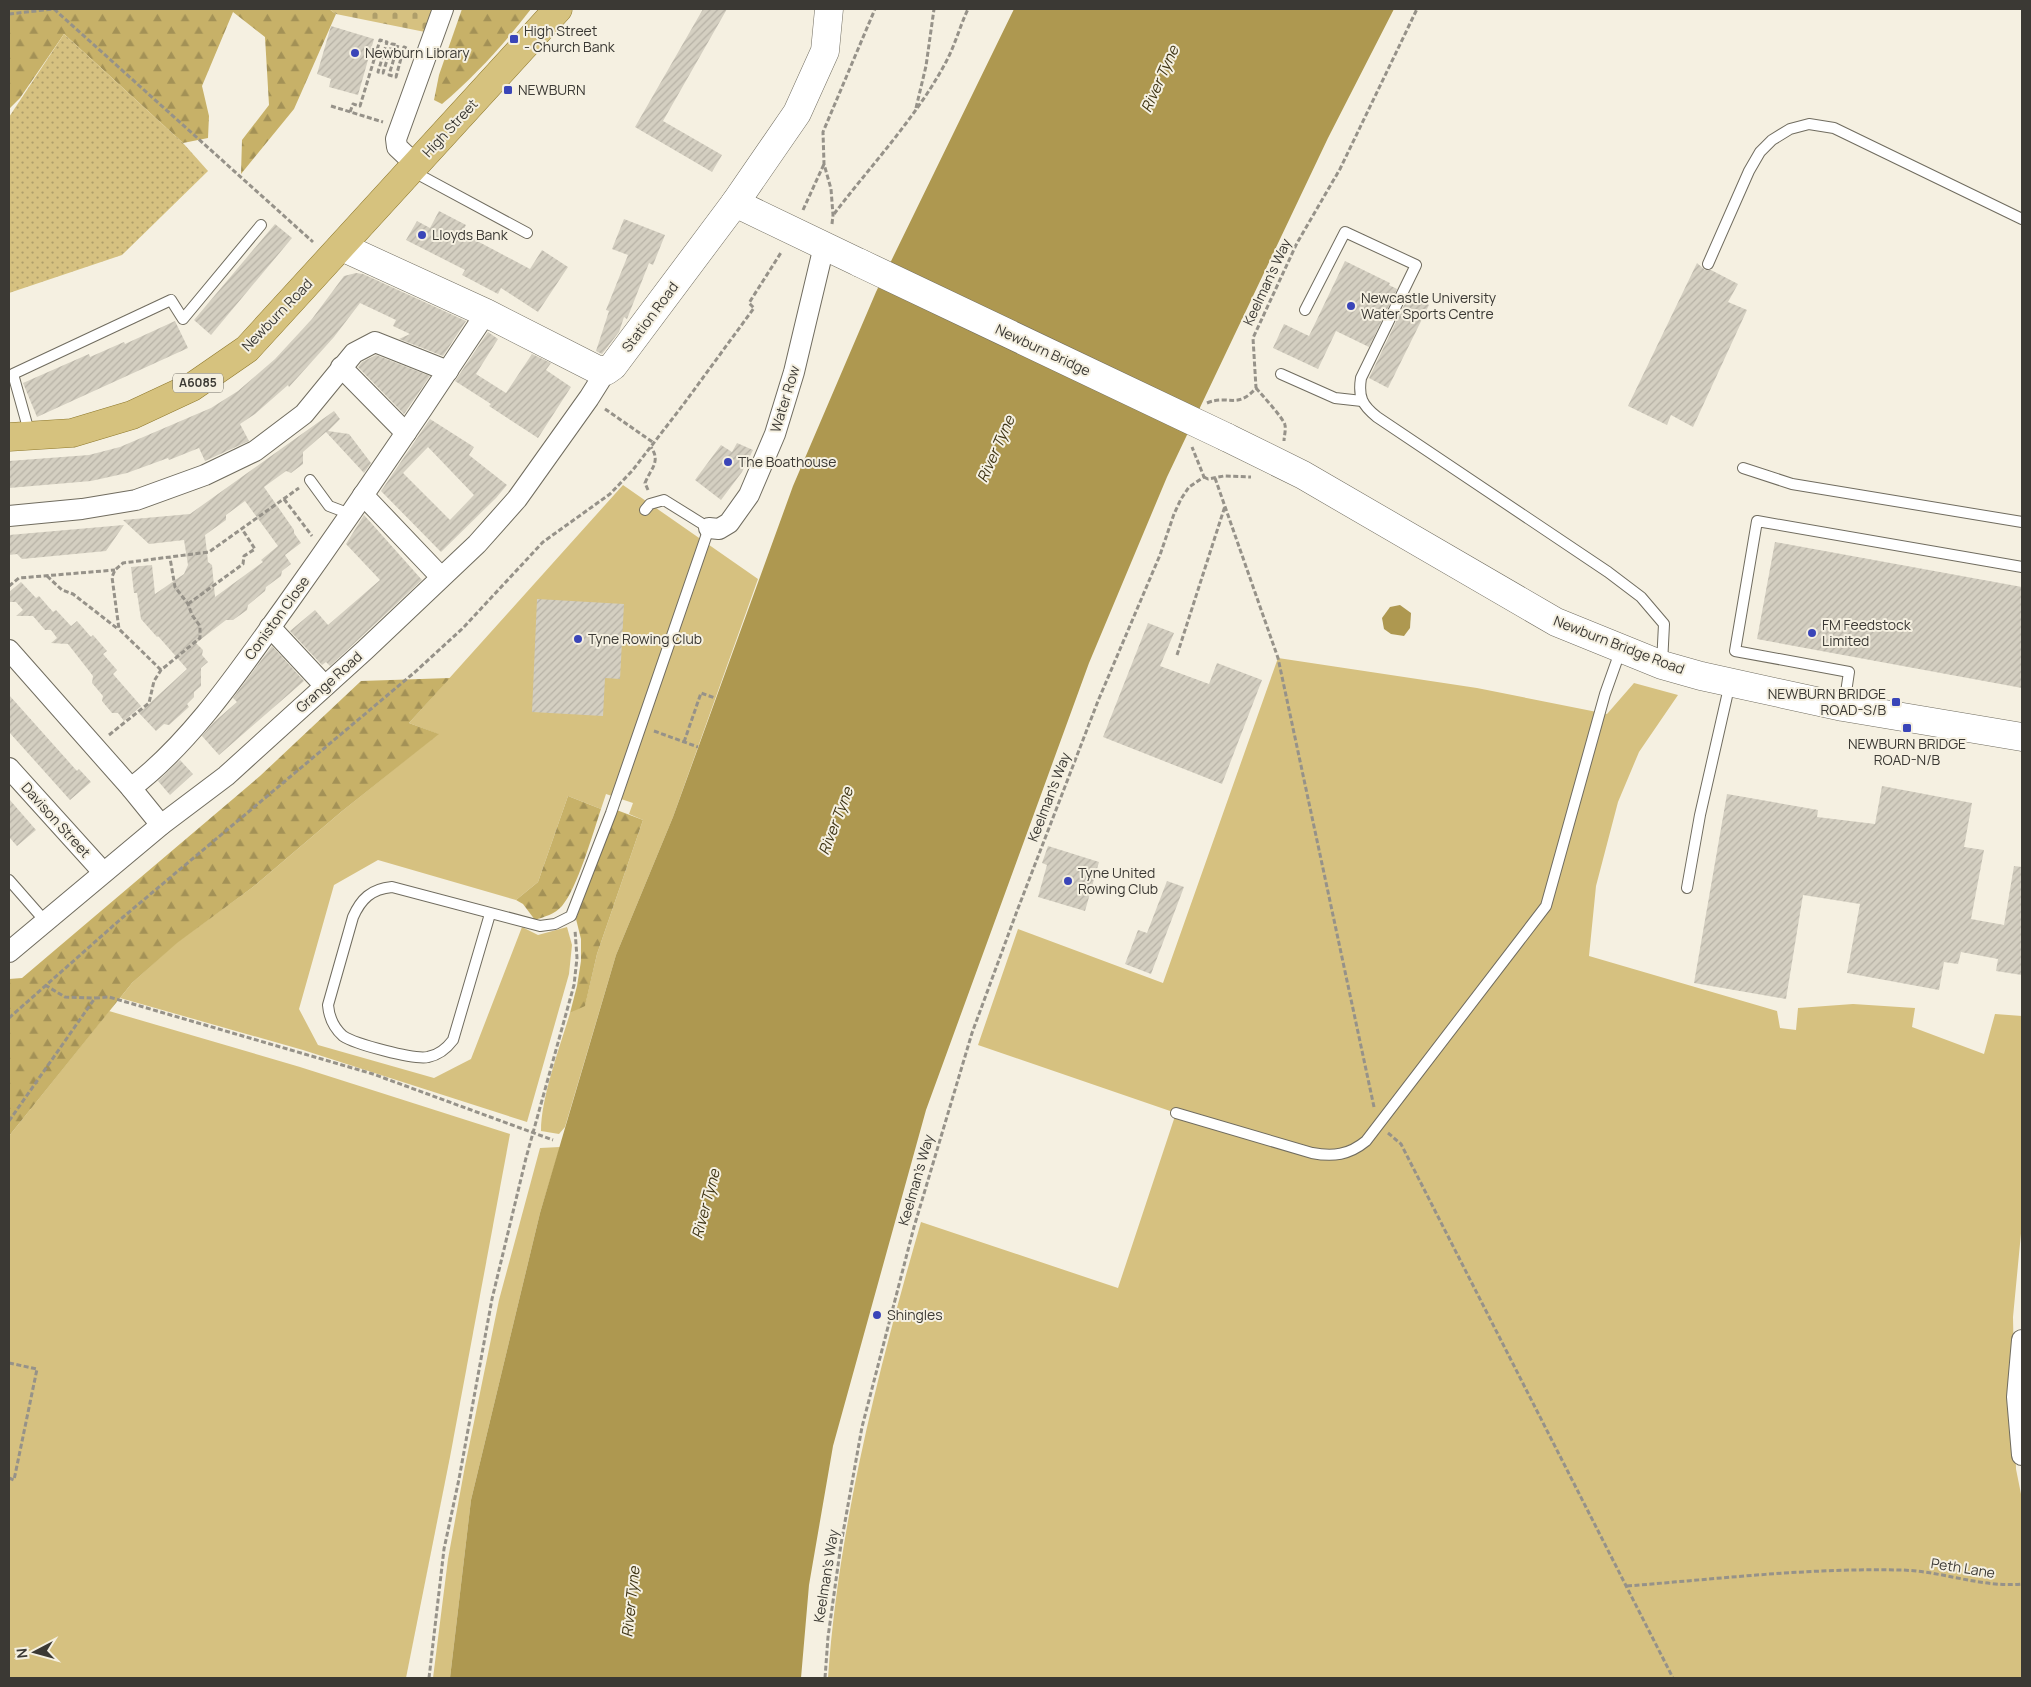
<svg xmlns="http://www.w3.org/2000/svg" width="2031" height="1687" viewBox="0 0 2031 1687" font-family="Manrope,sans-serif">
	<defs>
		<pattern id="forest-firs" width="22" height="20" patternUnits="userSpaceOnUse" patternTransform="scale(1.25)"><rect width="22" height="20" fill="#c7b168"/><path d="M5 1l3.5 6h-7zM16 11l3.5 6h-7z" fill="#a39156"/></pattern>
		<pattern id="cemetery-stones" width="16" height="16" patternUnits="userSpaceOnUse" patternTransform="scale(1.25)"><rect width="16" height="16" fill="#d6c180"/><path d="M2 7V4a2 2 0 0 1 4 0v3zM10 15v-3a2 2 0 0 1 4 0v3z" fill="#af9e6a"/></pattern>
		<pattern id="park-dots" width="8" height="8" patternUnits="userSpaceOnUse" patternTransform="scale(1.25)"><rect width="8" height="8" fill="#d6c180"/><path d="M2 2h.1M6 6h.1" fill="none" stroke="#af9e6a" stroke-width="1.8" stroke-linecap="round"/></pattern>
		<pattern id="building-hatch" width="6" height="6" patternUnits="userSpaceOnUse" patternTransform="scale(1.25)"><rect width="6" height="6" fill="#d4cfc1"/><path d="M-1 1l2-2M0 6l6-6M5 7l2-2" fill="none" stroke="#b7b2a6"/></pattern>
	</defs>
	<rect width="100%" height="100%" fill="#f5f0e1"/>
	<g fill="#d6c180">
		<path d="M623 485 758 579 673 817 616 955 565 1127 559 1134 541 1131C541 1097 560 1047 570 1013L585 1005 597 954 643 820 629 814 633 803 606 794 601 809 568 796 538 882 516 900 378 860 334 885 299 1009 318 1045 434 1078 471 1059 522 927 538 935 567 927 572 945 569 974 527 1122 303 1050 120 998 132 983 176 943 253 887 341 812 438 734 409 723Z"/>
		<path d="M1278 658 1477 688 1607 714 1634 683 1678 695 1639 752 1618 802 1596 886 1589 956 1777 1011 1780 1028 1796 1030 1798 1008 1853 1004 1915 1008 1912 1027 1984 1054 1995 1014 2022 1016V1223L2013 1317 2016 1469 2022 1499V1678H828C839 1523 878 1371 921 1222L1118 1288 1176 1113 978 1045 1018 929 1163 983Z"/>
		<polygon points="109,1011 300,1067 510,1134 450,1457 406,1678 9,1678 9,1136"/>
		<polygon points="560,1147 540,1213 471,1500 450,1678 433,1678 448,1559 465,1466 499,1300 540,1148"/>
	</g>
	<g fill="url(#forest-firs)">
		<polygon points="9,9 329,9 336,14 294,109 241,174 242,140 269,105 265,37 233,12 202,86 209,116 208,138 183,143 64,34 20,98 9,109"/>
		<path d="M462 9H531C505 43 475 76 442 104L434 100 439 75Z"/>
		<polygon points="450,678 409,723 439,734 341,812 253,887 177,943 132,983 9,1136 9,979 22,978 260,776 361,681"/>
		<path d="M568 796 601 809C593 833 577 889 562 906 555 914 544 917 535 920L523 904 516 900 538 882Z"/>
		<polygon points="614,809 643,820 597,954 585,1006 570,1013 577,986 581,961 581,939 576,919"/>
	</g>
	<polygon fill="url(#cemetery-stones)" points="329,9 432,9 425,32 336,14"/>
	<polygon fill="url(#park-dots)" points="64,34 183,143 208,171 122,255 9,293 9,117"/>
	<g fill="#ae9850">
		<polygon points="1014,9 1394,9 1328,138 1167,477 1089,663 926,1110 833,1446 809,1585 801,1678 450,1678 471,1500 540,1213 616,955 673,817 793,486 876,292"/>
		<polygon points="1400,605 1411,613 1410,628 1404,636 1391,634 1384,629 1382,618 1390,607"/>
	</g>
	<g fill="url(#building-hatch)" fill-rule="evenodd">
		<polygon points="703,9 727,9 663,121 722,155 712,172 635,127"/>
		<polygon points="331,26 374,39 358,95 329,87 331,79 317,74"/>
		<polygon points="439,211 466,225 462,233 530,269 542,250 568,267 538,312 501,288 498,294 462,275 465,270 406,240 417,221 430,228"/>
		<polygon points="624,219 665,235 653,265 649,263 627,319 624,317 619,332 602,354 596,351 609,311 606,310 628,255 612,249"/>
		<polygon points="275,224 292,238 211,335 194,320"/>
		<polygon points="1345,261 1390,283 1389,285 1397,289 1369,347 1336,331 1318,369 1273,348 1284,324 1309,336"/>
		<polygon points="1697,263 1705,270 1711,270 1738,284 1728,302 1747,310 1693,427 1671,415 1667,425 1628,406"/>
		<polygon points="356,273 363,274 466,321 443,356 399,339 410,334 393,326 396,320 360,303 334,337 289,387 288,385 255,414 240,424 249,441 205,461 199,448 169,460 168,458 127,473 91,481 9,488 9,461 89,455 120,447 211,408 238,391 275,359 312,319 344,276"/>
		<polygon points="1409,295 1429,305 1388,388 1369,378"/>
		<polygon points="175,321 188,348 37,417 23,383 89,354 90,357 124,342 125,344"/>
		<polygon points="488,332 498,339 476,374 506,393 532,354 551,363 546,370 571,387 538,438 489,406 491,404 455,381"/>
		<polygon points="376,355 430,376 404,414 358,367 362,362"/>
		<path d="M334 411 340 419 328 431 349 434 371 463 364 473 326 432 303 452V464L291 473 286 471 264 487 294 530V533L301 543 285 555 291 564 282 571 281 576 266 587 265 591 248 605 247 610 233 620H226L196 643 203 650 202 655 208 662 201 668V686L194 692V697L187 704 189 707 169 725 164 724 156 731 139 713 187 669 158 636 157 637 141 619 137 593H134L131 567 152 565 155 594 184 574 188 565 184 540 149 544 123 520 190 514ZM245 501 278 546 261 560 263 562 215 597 212 565 208 562 205 535 226 520V515Z"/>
		<path d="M430 419 474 447 469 455 507 485 496 498 441 552 381 491ZM428 447 474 495 450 520 403 473Z"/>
		<polygon points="737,443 753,450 742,472 721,500 695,480 721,445 732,452"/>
		<polygon points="364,515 422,580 330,666 326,662 322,665 290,631 315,610 328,625 380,580 346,544"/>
		<polygon points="124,525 106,551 22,559 17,554 9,555 9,535"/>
		<polygon points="1775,542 2022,587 2022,688 1757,639"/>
		<polygon points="21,582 36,598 39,596 53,612 56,610 71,626 77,621 91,637 93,635 107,651 103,654 117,670 113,674 141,706 124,721 118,713 112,713 102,701 103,696 92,683 93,676 68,644 51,643 57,638 51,630 45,630 33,616 16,616 23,610 16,602 9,602 9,592"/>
		<polygon points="537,599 624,604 620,679 605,678 603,716 532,712"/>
		<polygon points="1148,623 1174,633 1160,666 1209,684 1217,663 1262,680 1222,784 1103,737"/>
		<polygon points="272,646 304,681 219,755 202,736 213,723 237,702 233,698"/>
		<polygon points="9,695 77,771 79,769 91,782 70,800 9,732"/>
		<polygon points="180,760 193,774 170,795 158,781"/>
		<polygon points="1882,786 1972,803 1964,847 1984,850 1971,919 2004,925 2014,866 2022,867 2022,975 1996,971 1998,959 1961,952 1958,964 1944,962 1939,990 1847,973 1860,904 1803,895 1786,999 1694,983 1727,794 1818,810 1817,817 1875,824"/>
		<polygon points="9,799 36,830 17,846 9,837"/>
		<polygon points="1048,846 1099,862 1085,911 1038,897 1047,865 1042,863"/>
		<polygon points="1167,881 1184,887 1151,974 1125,964 1138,930 1147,933"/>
	</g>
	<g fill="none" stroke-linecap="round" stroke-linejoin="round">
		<g stroke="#706c5f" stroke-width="12">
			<g id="lane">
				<polyline points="412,171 527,233"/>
				<polyline points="1708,264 1749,171 1760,152 1772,140 1790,129 1809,124 1834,128 2022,219"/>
				<path d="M1305 310 1345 232 1416 265 1361 378C1358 397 1362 405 1377 417L1608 572 1641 597 1664 624 1662 664"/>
				<polyline points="1281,374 1335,398 1362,401"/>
				<polyline points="30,435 13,374 171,300 183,319 261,225"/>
				<polyline points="1743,468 1792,484 2022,522"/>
				<polyline points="310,480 329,506 350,514"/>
				<polyline points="1844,706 1849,672 1735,651 1757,521 2022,567"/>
				<polyline points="9,880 45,921"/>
				<polyline points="1687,888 1700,815 1730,683"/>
				<path d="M490 914 453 1040C447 1048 439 1055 428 1057 414 1060 355 1044 343 1036 334 1028 329 1017 328 1005L353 917C361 899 371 889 392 887L540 926 555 924 571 916 611 813 709 528 664 500 650 504 645 510"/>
				<path d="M1176 1113 1312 1153C1333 1157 1349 1155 1366 1141L1546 906 1605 694 1621 649"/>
			</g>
		</g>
		<g stroke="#706c5f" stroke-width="22">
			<g id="street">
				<polyline points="416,165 397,147 396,139 443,9"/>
				<polyline points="341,367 406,433"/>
				<polyline points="363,495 441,577"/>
				<polyline points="9,516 82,509 136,500 205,475 255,451 304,414 354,353 375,342 448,371"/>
				<polyline points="709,528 719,529 729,523 749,495 775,434 794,372 824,246"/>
				<polyline points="270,627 325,686"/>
				<polyline points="9,650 131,788 161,825"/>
				<polyline points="9,768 103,872"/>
				<path d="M131 788C192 742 241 668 285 607 354 510 421 412 486 313"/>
				<polyline points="9,952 161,825 226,776 365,650 477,544 517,499 589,398 606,371"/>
				<polyline points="2022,1340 2017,1397 2022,1455"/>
			</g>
		</g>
		<g stroke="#706c5f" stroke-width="29">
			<g id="secondary">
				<polyline points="735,203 860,263"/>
				<polyline points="342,247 486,313 596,369 606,371 613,366 735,203 797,113 825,51 829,9"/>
				<polyline points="1226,437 1303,475 1556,622 1662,665 1701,676 1843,707 2022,737"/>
			</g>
		</g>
		<g stroke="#8e782c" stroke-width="29">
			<polyline id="primary" points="9,437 72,433 132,415 192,387 247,349 558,9"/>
		</g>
		<g stroke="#969289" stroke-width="3" stroke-dasharray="5 2.5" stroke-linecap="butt">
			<polyline points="54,9 313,242"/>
			<polyline points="9,14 53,9"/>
			<polyline points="331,106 383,122"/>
			<polyline points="916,108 926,66 934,9"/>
			<polyline points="350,112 353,104 360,106 380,40 387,42 378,72 383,73 392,44 398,45 389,75 396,77 404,47 409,49"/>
			<polyline points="803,210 824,164"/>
			<path d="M834 214C872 164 916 118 946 62 955 45 960 26 968 9"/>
			<polyline points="832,224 833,215 831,189 824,164 823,132 875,9"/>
			<path d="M1256 388C1262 395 1284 419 1285 425 1286 430 1284 437 1284 441"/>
			<path d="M1207 403C1228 394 1237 410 1256 388L1253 338 1297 243 1340 169 1417 9"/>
			<polyline points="605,409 654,443"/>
			<polyline points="1204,477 1208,479 1224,476 1251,477"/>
			<polyline points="1215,478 1278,658 1374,1107"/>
			<path d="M648 490 645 483C651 468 661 462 651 447"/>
			<polyline points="284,499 312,536"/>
			<polyline points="47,576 62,590 73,594 118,629"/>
			<polyline points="9,586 19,578 115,570"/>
			<polyline points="188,604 243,564 244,556 255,549 242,529"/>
			<polyline points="1177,655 1225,506"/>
			<polyline points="161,670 119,629 112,577 115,570 123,563 209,552 299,488"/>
			<polyline points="654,731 698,747"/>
			<polyline points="109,735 149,703 154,681 161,670 200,638 200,626 192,615 188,604 175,587 170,558"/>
			<polyline points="684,742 701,693 715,698"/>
			<polyline points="45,985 65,997 95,998"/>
			<polyline points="9,1018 122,918 415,672 463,628 543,542 610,494 632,471 683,405 754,308 749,303 782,251"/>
			<polyline points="9,1121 95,998 109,997 373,1074 553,1140"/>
			<polyline points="1388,1133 1401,1144 1673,1678"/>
			<polyline points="9,1363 37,1369 14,1480 9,1478"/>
			<path d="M1627 1586C1717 1579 1807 1568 1898 1570 1940 1570 1980 1588 2022 1584"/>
			<polyline points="429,1678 444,1549 459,1479 492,1299 526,1158 574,985 577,958 575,930"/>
			<polyline points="825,1678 828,1637 841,1544 862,1427 914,1227 972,1033 1017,911 1098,701 1160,555 1174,514 1181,499 1189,487 1204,477 1192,447"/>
		</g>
		<use href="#lane" stroke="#fff" stroke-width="10"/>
		<use href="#street" stroke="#fff" stroke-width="20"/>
		<use href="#secondary" stroke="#fff" stroke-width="28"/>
		<use href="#primary" stroke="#d6c27e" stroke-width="28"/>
		<g stroke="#706c5f" stroke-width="29" stroke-linecap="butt">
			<polyline id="secondary-bridge" points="860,263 1226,437"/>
		</g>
		<use href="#secondary-bridge" stroke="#fff" stroke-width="28"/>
	</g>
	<g fill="#3a45b8" stroke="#f5f0e1" stroke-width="2">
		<rect x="509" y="34" width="10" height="10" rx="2.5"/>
		<circle cx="355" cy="53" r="5"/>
		<rect x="503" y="85" width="10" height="10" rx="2.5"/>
		<circle cx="422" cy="235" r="5"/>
		<circle cx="1351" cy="306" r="5"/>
		<circle cx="728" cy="462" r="5"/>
		<circle cx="1812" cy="633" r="5"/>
		<circle cx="578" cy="639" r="5"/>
		<rect x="1891" y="697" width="10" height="10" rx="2.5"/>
		<rect x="1902" y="723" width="10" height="10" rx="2.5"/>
		<circle cx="1068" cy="881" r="5"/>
		<circle cx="877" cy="1315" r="5"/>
	</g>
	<g text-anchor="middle" stroke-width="4" stroke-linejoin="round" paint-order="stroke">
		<rect fill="#f5f0e1" stroke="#737068" stroke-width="1" x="173" y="373.5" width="50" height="19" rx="4"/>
		<g font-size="12" font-weight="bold" fill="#3b3934">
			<text x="198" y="387">A6085</text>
		</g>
		<g font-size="14" fill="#3b3934" stroke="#f5f0e1" text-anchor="start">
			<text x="524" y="36">High Street<tspan x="524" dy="16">- Church Bank</tspan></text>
			<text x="365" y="58">Newburn Library</text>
			<text x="518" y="95">NEWBURN</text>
			<text x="432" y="240">Lloyds Bank</text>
			<text x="1361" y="303">Newcastle University<tspan x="1361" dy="16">Water Sports Centre</tspan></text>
			<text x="738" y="467">The Boathouse</text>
			<text x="1822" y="630">FM Feedstock<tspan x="1822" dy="16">Limited</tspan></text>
			<text x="588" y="644">Tyne Rowing Club</text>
			<text x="1886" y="699" text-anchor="end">NEWBURN BRIDGE<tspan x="1886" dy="16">ROAD-S/B</tspan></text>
			<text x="1907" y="749" text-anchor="middle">NEWBURN BRIDGE<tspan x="1907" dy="16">ROAD-N/B</tspan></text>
			<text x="1078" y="878">Tyne United<tspan x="1078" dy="16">Rowing Club</tspan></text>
			<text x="887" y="1320">Shingles</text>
		</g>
		<g font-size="14" fill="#3b3934" stroke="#f5f0e1">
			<text transform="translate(450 128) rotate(-47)" y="5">High Street</text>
			<text transform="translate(1267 282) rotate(-65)" y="5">Keelman's Way</text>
			<text transform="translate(277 315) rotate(-46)" y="5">Newburn Road</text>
			<text transform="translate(650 317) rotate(-53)" y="5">Station Road</text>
			<text transform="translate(1043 350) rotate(25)" y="5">Newburn Bridge</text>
			<text transform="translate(785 399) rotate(-73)" y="5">Water Row</text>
			<text transform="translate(277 618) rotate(-54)" y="5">Coniston Close</text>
			<text transform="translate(1619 645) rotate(21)" y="5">Newburn Bridge Road</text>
			<text transform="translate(329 682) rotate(-42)" y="5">Grange Road</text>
			<text transform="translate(1049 797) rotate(-69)" y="5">Keelman's Way</text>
			<text transform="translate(56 820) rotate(48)" y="5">Davison Street</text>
			<text transform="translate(916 1180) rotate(-74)" y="5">Keelman's Way</text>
			<text transform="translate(1963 1568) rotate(9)" y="5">Peth Lane</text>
			<text transform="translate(826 1576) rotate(-81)" y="5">Keelman's Way</text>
		</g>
		<g font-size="15" font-style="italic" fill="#3e3414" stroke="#f5f0e1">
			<text transform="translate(1160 79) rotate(-66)" y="5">River Tyne</text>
			<text transform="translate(996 449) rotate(-66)" y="5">River Tyne</text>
			<text transform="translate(836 821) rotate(-69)" y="5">River Tyne</text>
			<text transform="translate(706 1204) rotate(-75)" y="5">River Tyne</text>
			<text transform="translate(631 1602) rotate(-84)" y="5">River Tyne</text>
		</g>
	</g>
	<rect width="2031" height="1687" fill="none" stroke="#3b3934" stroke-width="20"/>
	<g transform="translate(35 1652) rotate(264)" stroke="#f5f0e1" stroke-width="4" paint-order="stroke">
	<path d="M0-4L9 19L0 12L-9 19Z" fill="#3b3934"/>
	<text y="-8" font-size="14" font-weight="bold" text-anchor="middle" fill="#3b3934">N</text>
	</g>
</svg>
